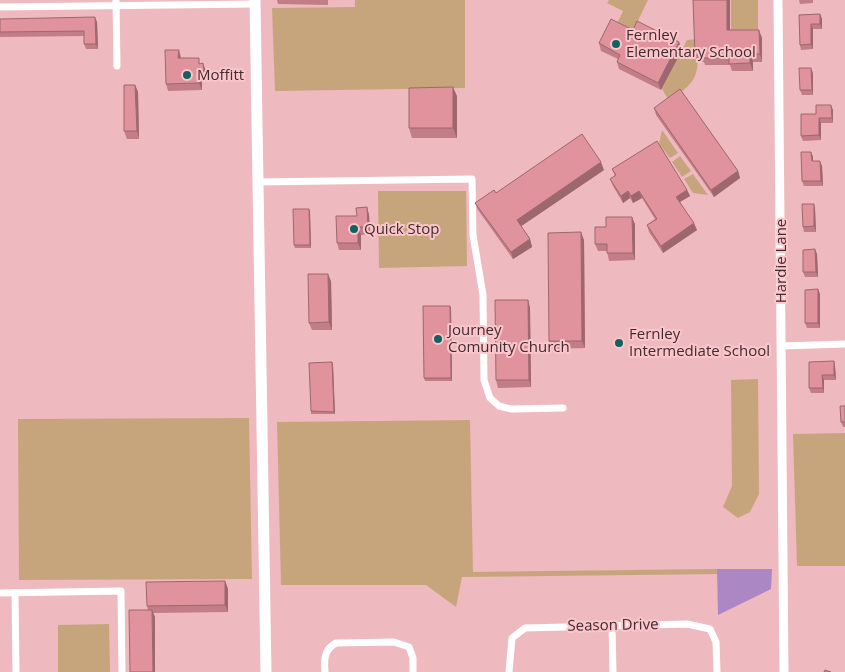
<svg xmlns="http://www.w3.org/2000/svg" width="845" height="672" viewBox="0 0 845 672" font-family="'Open Sans',sans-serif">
	<rect width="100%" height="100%" fill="#eeb9bf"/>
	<g fill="#c7a57c">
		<polygon points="355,0 465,0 465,88 275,91 272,8 355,7"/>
		<polygon points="609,0 648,0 632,33 616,26 623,11 607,3"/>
		<polygon points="731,0 758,0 758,33 731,34"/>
		<path d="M698 39C698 75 700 80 669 101L662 89 687 40Z"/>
		<polygon points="662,130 678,153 670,158 659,144"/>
		<polygon points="680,156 691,171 682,177 672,162"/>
		<polygon points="693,174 708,195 693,193 684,179"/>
		<polygon points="378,191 466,191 467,266 379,268"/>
		<polygon points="758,379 759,494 750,512 738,518 723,507 732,486 731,380"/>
		<polygon points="249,418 252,579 19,580 18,419"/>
		<polygon points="470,420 473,572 717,569 717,574 462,577 456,607 426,585 281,585 277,422"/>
		<polygon points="845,433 845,566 797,566 793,434"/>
		<polygon points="109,624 110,672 58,672 58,625"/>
	</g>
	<polygon fill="#ab87c3" points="717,569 772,569 771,589 718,615"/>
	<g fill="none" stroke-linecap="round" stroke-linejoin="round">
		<g stroke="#fff" stroke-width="7">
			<polyline points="116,0 117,66"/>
			<polyline points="0,7 255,4"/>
			<polyline points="258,182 472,179 473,235 483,295 484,380 490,398 499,406 511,409 563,408"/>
			<polyline points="781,346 845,344"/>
			<polyline points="0,593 121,591 122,672"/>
			<polyline points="15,593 16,672"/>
			<polyline points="612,625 613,672"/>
			<path d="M325 672C324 660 324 649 336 643L394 642 409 647 413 658V672"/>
			<polyline points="509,672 512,638 525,628 687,624 710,629 716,642 717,672"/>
		</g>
		<polyline stroke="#fff" stroke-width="9" points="778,0 784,672"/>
		<polyline stroke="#fff" stroke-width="11" points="255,0 266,672"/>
	</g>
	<g fill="#c17e87">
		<polygon points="277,0 328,0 328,5 278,4"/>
		<polygon points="693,0 730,0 730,30 762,38 762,62 753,62 753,71 732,71 730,65 705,65 704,62 698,62 695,55"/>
		<polygon points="799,0 813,0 813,3 800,4"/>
		<polygon points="820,14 822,19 822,29 813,29 813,49 801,50 800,45 799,15"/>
		<polygon points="0,19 97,22 98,49 86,49 84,44 84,36 0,37"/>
		<polygon points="633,30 682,50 661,90 619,69 617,62 618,59 601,51 599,43"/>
		<polygon points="181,58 201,64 206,71 206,79 202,79 202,90 168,91 166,84"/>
		<polygon points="813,73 813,95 802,95 800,90"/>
		<polygon points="135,85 138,92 139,139 127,139 124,131"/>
		<polygon points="457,96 457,138 412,138 409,128"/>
		<polygon points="654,108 738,171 740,178 714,197 656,115"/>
		<polygon points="833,110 833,123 821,123 821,140 803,141 801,136 816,114"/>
		<polygon points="811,152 813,157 813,161 822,166 823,186 804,186 802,181"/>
		<polygon points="612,169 687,190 690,196 680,202 697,230 663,253 649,232 647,225 655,219 642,198 633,203 630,198 623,203 613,186 610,179 615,176"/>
		<polygon points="604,170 521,226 530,239 532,247 513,259 478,210 475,203 496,193"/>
		<polygon points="814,204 815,209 816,232 804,232 803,227"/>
		<polygon points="367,207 369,215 370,234 361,235 361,250 339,250 337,243 357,216"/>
		<polygon points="310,211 311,248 295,248 294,245"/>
		<polygon points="635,224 635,260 609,261 607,251 598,251 595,244 606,227"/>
		<polygon points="584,240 585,348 552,349 549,341"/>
		<polygon points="817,254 818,277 805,277 803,272"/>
		<polygon points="331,281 332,330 312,330 309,323"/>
		<polygon points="820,294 820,328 807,328 805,323"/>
		<polygon points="528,300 530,308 531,387 498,388 496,380"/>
		<polygon points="451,308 452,381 425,381 424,378"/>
		<polygon points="834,361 835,366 836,380 824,380 824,393 811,393 809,388"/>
		<polygon points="332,362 333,365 335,414 311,414 311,411"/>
		<polygon points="845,406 845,427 843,427 841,422"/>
		<polygon points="225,581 228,589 228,612 153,613 155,617 148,610 147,606"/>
	</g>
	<g fill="#9d676e">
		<polygon points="727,0 730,0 730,38 727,30"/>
		<polygon points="820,14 822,19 822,29 820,24"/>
		<polygon points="95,17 97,22 98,49 96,44"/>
		<polygon points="811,24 813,29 813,49 811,44"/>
		<polygon points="759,30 762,38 762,62 760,54"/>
		<polygon points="679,42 682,50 661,90 658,83"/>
		<polygon points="179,50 181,58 181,66 178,58"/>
		<polygon points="750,54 753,62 753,71 750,63"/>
		<polygon points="203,63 206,71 206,79 204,71"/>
		<polygon points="811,68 813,73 813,95 812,90"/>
		<polygon points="200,72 202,79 202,90 199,83"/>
		<polygon points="135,85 138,92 139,139 137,131"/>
		<polygon points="453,87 457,96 457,138 453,128"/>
		<polygon points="831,105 833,110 833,123 832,118"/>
		<polygon points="819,118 821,123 821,140 819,135"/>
		<polygon points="811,152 813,157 813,166 812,161"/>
		<polygon points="820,161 822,166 823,186 821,181"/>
		<polygon points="601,162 604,170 520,227 517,220"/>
		<polygon points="738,171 740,178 714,197 711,190"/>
		<polygon points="687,190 690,196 678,203 676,197"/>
		<polygon points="628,191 630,198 623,203 621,196"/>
		<polygon points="639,191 642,198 633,203 631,196"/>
		<polygon points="814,204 815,209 816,232 814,226"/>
		<polygon points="367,207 369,215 370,234 368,227"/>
		<polygon points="309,209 310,211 311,248 310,245"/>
		<polygon points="632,217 635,224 635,260 633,253"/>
		<polygon points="694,223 697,230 663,253 661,246"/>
		<polygon points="358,227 361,235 361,250 358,243"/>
		<polygon points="581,232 584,240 585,348 582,341"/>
		<polygon points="530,239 532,247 513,259 511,252"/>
		<polygon points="815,249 817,254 818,277 816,272"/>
		<polygon points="328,274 331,281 332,330 329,322"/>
		<polygon points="818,289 820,294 820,328 818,323"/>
		<polygon points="528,300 530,308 531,387 529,380"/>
		<polygon points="450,306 451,308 452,381 451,378"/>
		<polygon points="834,361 835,366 836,380 834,375"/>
		<polygon points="332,362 333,365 335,414 334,412"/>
		<polygon points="822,375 824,380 824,393 823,388"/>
		<polygon points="225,581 228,589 228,612 225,605"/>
		<polygon points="152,610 155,617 155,672 153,672"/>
	</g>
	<g fill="#e0939d" stroke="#9d676e">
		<polygon points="693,0 727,0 727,30 759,30 760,54 750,54 750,63 729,64 729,58 702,58 703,55 695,55"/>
		<polygon points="820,14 820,24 811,24 811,44 800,45 799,15"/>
		<polygon points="95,17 96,44 84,44 84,31 0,32 0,19"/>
		<polygon points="611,19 633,30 637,21 679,42 658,83 617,62 620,55 599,43"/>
		<polygon points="165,50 179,50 178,58 199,58 199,64 203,63 204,71 200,72 199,83 166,84"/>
		<polygon points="799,68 811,68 812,90 800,90"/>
		<polygon points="124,85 135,85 137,131 124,131"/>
		<polygon points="453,87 453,128 409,128 409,88"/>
		<polygon points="680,89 738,171 711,190 654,108"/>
		<polygon points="816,105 831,105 832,118 819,118 819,135 801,136 801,114 816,114"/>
		<polygon points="582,134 601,162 517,220 530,239 511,252 475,203 494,190 496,193"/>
		<polygon points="657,141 687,190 676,197 694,223 661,246 647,225 657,219 639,191 631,196 628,191 621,196 610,179 616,175 612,169"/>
		<polygon points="801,152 811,152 812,161 820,161 821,181 802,181"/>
		<polygon points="802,204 814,204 814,226 803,227"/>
		<polygon points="367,207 368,227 358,227 358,243 337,243 336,216 357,216 356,208"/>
		<polygon points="293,209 309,209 310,245 294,245"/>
		<polygon points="606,217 632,217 633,253 607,253 607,244 595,244 595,227 606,227"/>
		<polygon points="581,232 582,341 549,341 548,233"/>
		<polygon points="815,249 816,272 803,272 803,250"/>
		<polygon points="308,274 328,274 329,322 309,323"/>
		<polygon points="818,289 818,323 805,323 805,290"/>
		<polygon points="495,300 528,300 529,380 496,380"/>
		<polygon points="423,306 450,306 451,378 424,378"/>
		<polygon points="834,361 834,375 822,375 823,388 809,388 809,362"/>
		<polygon points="332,362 334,412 311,411 309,363"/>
		<polygon points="840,406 845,406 845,422 841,422"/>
		<polygon points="225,581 225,605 147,606 146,582"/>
		<polygon points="129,610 152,610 153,672 130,672"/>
		<polygon points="825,670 831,672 824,672"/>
	</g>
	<g fill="#13625f" stroke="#fbc6cb" stroke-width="2">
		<circle cx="616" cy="44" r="5"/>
		<circle cx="187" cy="75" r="5"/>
		<circle cx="354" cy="229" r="5"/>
		<circle cx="438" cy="339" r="5"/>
		<circle cx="619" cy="343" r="5"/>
	</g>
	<g text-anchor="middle" stroke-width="4" stroke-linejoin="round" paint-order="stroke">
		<g font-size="15" fill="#402b2e" stroke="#fbc6cb" text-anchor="start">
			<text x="626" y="40">Fernley<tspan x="626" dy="17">Elementary School</tspan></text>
			<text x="197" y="80">Moffitt</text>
			<text x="364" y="234">Quick Stop</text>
			<text x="448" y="335">Journey<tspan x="448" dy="17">Comunity Church</tspan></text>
			<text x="629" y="339">Fernley<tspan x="629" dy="17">Intermediate School</tspan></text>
		</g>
		<g font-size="15" fill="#402b2e" stroke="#fbc6cb">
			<text transform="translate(781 261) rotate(-90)" y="5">Hardie Lane</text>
			<text transform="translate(613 625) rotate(-1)" y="5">Season Drive</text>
		</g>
	</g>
</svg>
